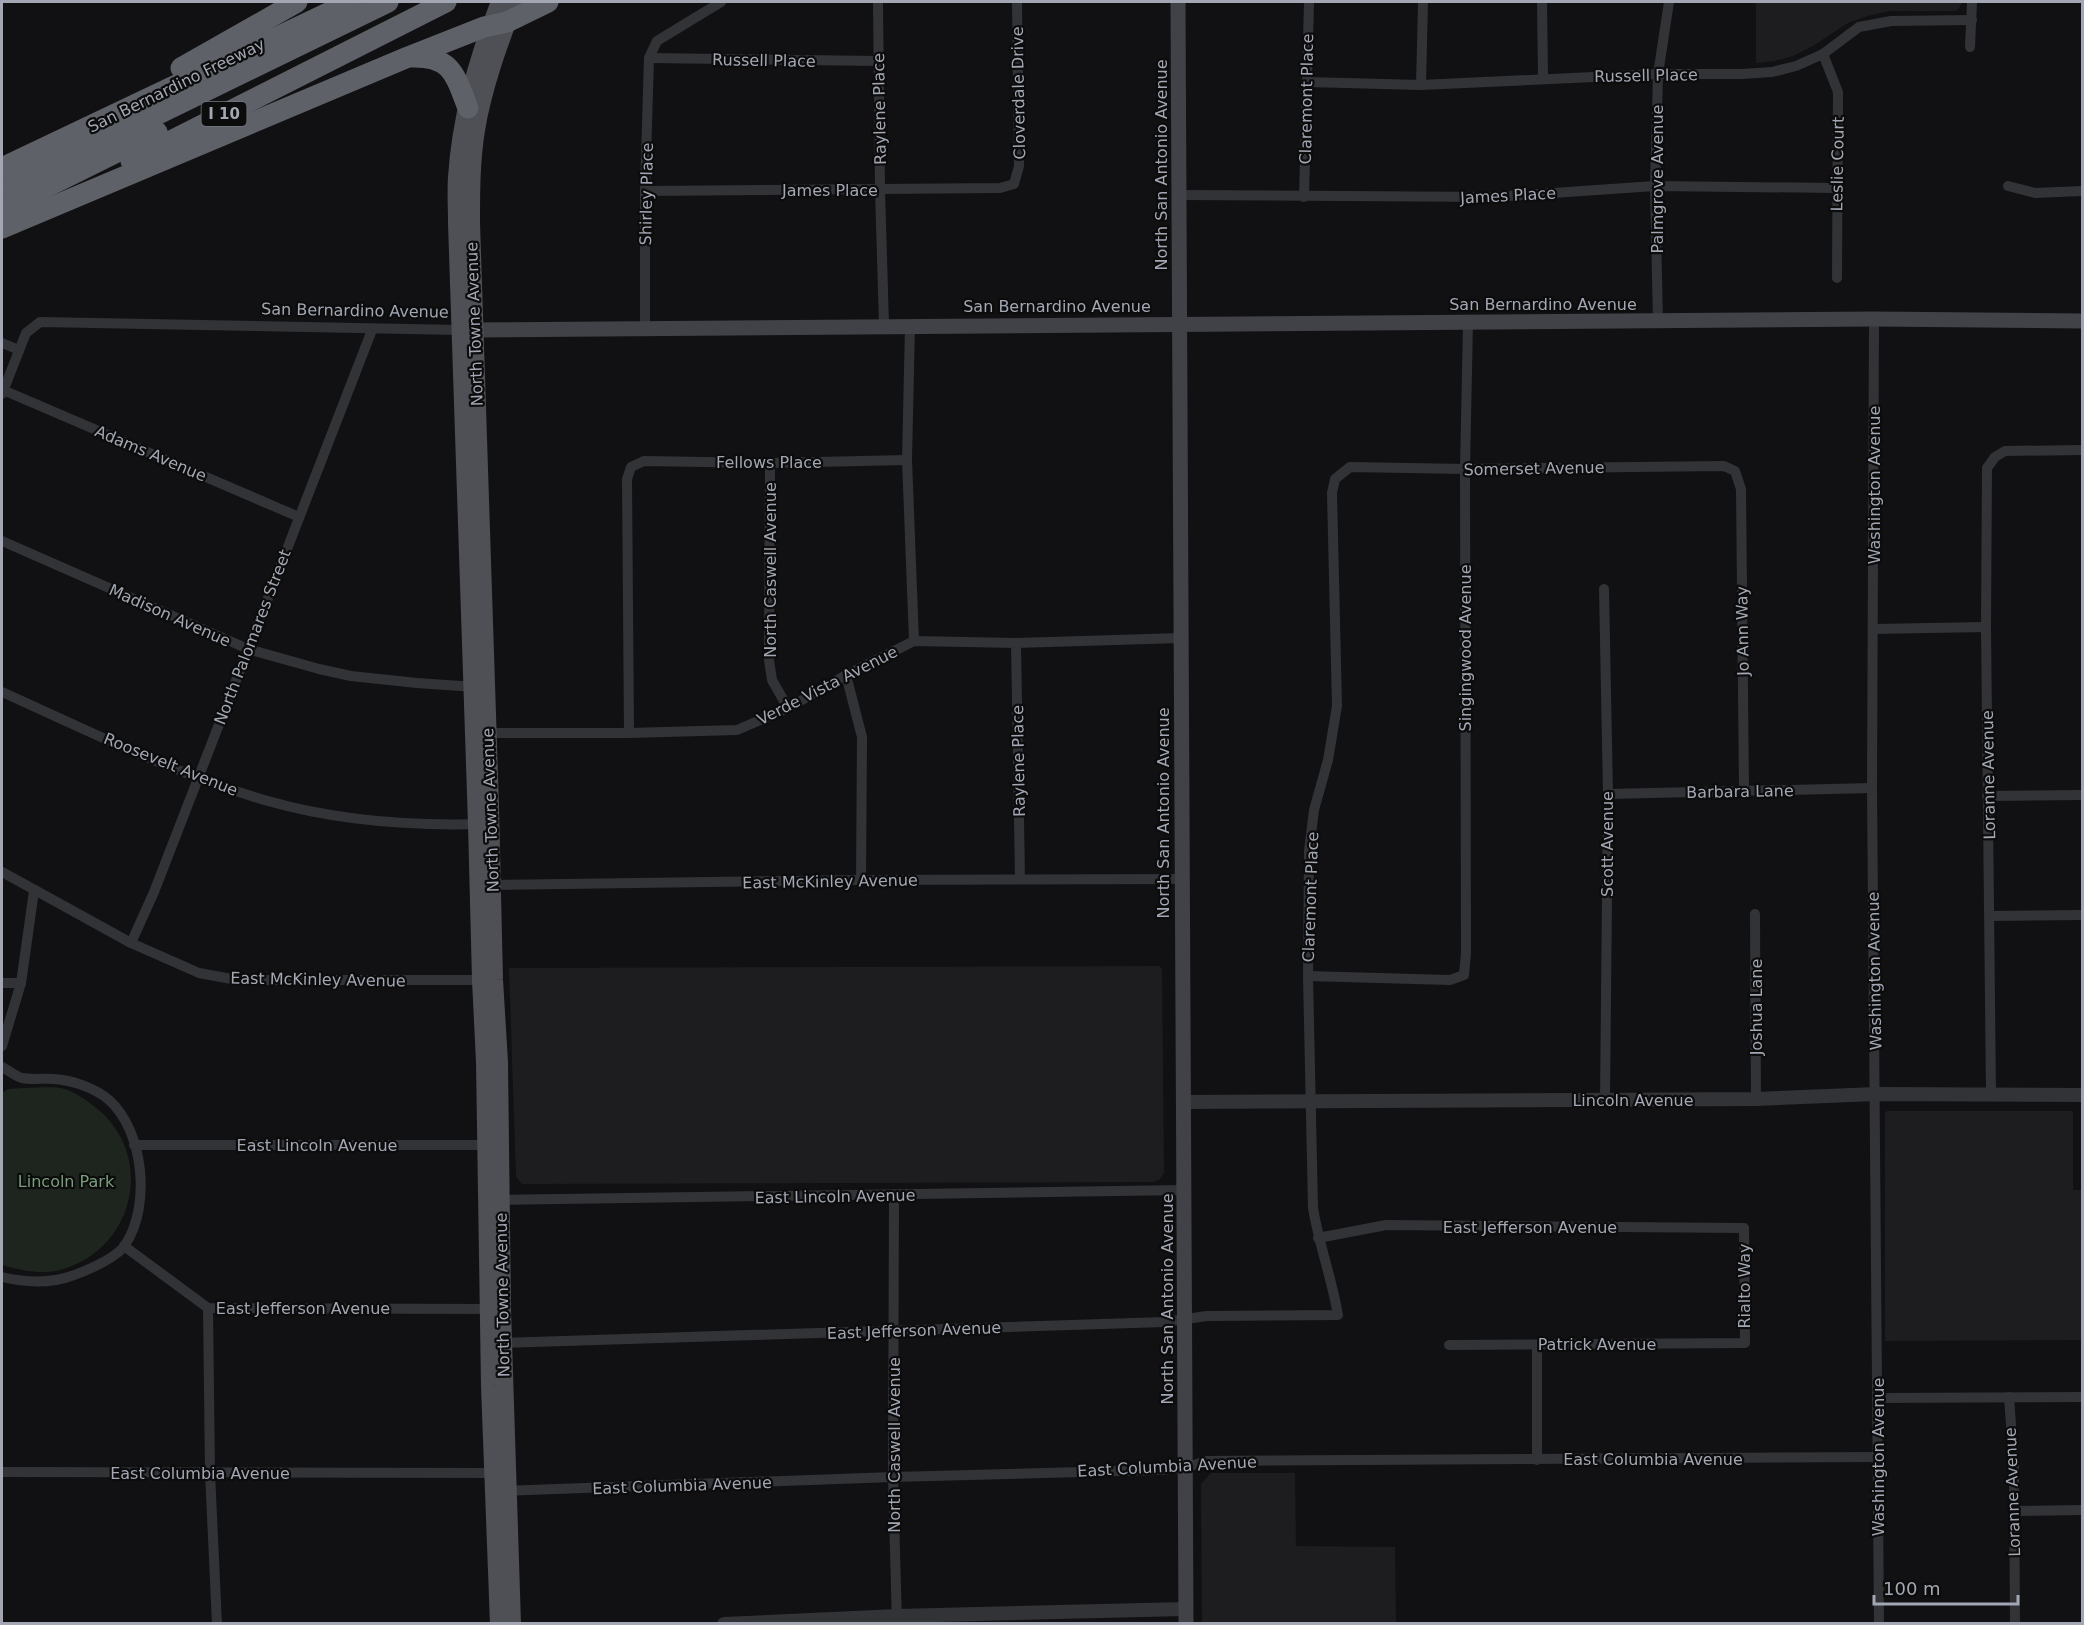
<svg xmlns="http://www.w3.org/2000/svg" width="2084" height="1625" viewBox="0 0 2084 1625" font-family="'DejaVu Sans',sans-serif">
	<rect width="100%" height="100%" fill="#111113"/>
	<g fill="#1d1d1f">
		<polygon points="1756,2 1962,2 1958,10 1954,11 1890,11 1868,16 1848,23 1813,46 1793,56 1775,61 1756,63"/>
		<polygon points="1159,966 1162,969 1164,1173 1159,1180 1153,1182 522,1184 516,1177 509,968"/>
		<polygon points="1887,1111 2073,1111 2073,1190 2082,1190 2082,1340 1885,1341 1885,1113"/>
		<polygon points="1211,1473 1295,1473 1296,1546 1395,1547 1396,1622 1389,1624 1202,1623 1201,1484"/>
	</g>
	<path fill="#1d251e" d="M24 1088C37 1088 53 1086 65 1089 79 1094 89 1102 100 1111 156 1161 132 1251 60 1270 41 1275 20 1270 2 1265V1093L8 1089Z"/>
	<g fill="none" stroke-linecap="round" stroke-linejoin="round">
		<g stroke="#323337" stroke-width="10">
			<polyline points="878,2 880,190 884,325"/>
			<polyline points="1542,2 1543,79"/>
			<polyline points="1970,47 1972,2"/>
			<polyline points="1823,54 1838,92 1837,278"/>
			<polyline points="649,58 879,61"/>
			<polyline points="1307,82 1421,85 1658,74 1742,74 1772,72 1796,66 1823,54 1859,27 1891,21 1972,20"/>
			<polyline points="1421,85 1423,2"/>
			<polyline points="2008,186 2035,193 2082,191"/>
			<polyline points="645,191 1000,188 1014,184 1019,166 1017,2"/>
			<polyline points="1180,195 1493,197 1655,186 1836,188"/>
			<polyline points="1304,197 1309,2"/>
			<polyline points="1874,319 1872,788 1879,1624"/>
			<polyline points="1658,322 1655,186 1658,74 1669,2"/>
			<polyline points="910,325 907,460 914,641"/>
			<polyline points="645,329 645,191 649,58 657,41 721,2"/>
			<polyline points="2,343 19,350"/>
			<polyline points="3,390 299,517"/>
			<polyline points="2,394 26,333 40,322 460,330"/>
			<polyline points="770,463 769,660 772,680 788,708"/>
			<polyline points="2,541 248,649 319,669 351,676 417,683 475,687"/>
			<polyline points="1604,589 1608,794 1605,1100"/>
			<polyline points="1873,629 1986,627"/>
			<polyline points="1016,643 1020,879"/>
			<polyline points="846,675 862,737 861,880"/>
			<path d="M2 692C89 731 176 775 268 801 338 821 409 826 481 824"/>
			<polyline points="484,733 629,733 737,730 788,708 846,675 914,641 1016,643 1180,638"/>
			<polyline points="629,733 627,479 631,467 644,461 770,463 907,460"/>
			<polyline points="1608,794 1872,788"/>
			<polyline points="1987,796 2082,795"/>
			<polyline points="2,872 131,943 199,973 237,980 481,980"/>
			<polyline points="487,885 861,880 1182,879"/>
			<polyline points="1755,914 1756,1099"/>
			<polyline points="1990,916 2082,915"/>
			<polyline points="131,943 154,892 372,330"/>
			<polyline points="1308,976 1450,980 1464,975 1466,953 1465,469 1468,322"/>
			<polyline points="2,983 21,983"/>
			<polyline points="2,1046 21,983 34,891"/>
			<path d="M2 1067C8 1070 15 1076 22 1078 32 1080 43 1078 54 1079 72 1080 95 1088 109 1100 144 1131 151 1207 125 1245 115 1260 74 1277 56 1280 38 1283 19 1281 2 1277"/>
			<polyline points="1991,1095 1986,627 1987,468 1995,457 2005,451 2082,450"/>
			<polyline points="134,1145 491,1145"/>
			<polyline points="894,1195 893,1477 897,1624"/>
			<polyline points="496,1200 1184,1190"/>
			<polyline points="1318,1238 1386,1225 1744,1228 1745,1343 1449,1345"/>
			<polyline points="124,1246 208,1308 494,1309"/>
			<polyline points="208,1308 210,1473 217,1624"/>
			<path d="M498 1343 1165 1322 1207 1316 1338 1315C1332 1279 1319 1245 1313 1208L1308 976 1309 851 1314 810 1328 760 1337 706 1332 493 1335 479 1350 467 1465 469 1724 466 1735 471 1741 489 1744 791"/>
			<polyline points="1537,1345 1537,1460"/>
			<polyline points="2009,1397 2014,1466 2015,1624"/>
			<polyline points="1878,1398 2082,1397"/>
			<polyline points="2,1472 496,1473"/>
			<polyline points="502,1491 893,1477 1158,1470 1185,1468 1206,1461 1878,1457"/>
			<polyline points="2014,1511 2082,1510"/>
		</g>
		<g stroke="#323337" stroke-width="14">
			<polyline points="1183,1102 1756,1099 1876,1094 2082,1095"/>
			<polyline points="724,1624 897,1616 1186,1609"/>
		</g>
		<g stroke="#404247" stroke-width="15">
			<polyline points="1178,2 1186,1624"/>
			<polyline points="463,330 1874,319 2082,321"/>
		</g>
		<g stroke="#4e5056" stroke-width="18">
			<path d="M499 1624 490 1386 485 1062 481 980 477 824 457 223C457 208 456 192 457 177 461 117 478 57 500 2"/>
			<path d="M512 1624 502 1310 499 1062 494 980 490 807 471 223C471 192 471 161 476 130 483 87 499 43 515 2"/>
		</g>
		<g stroke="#5e6168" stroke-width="21">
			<path d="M412 57C452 56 455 75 468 108"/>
			<polyline points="181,68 297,2"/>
			<polyline points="131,161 446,2"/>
			<polyline points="2,168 351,2"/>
			<polyline points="2,190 388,2"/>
			<polyline points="2,209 157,132"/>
			<polyline points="2,228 408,57 484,27 507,22 548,2"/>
		</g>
	</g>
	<g text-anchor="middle" stroke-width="4.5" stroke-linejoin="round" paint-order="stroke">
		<rect fill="#0c0c0d" stroke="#757881" stroke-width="1.5" x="201.5" y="102" width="45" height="24" rx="4.5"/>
		<g font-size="15" font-weight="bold" fill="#a2a7b3">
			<text x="224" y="119">I 10</text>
		</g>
		<g font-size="16" fill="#a2a7b3" stroke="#0c0c0d">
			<text transform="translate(764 60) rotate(1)" y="6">Russell Place</text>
			<text transform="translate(1646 75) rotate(-1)" y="6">Russell Place</text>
			<text transform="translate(176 85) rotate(-26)" y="6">San Bernardino Freeway</text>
			<text transform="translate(1018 93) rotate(-91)" y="6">Cloverdale Drive</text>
			<text transform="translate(1306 99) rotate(-89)" y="6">Claremont Place</text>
			<text transform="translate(879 109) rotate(-91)" y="6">Raylene Place</text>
			<text transform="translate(1837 164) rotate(-89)" y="6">Leslie Court</text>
			<text transform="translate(1161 165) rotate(-90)" y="6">North San Antonio Avenue</text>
			<text transform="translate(1657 179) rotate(-90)" y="6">Palmgrove Avenue</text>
			<text x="830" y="196">James Place</text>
			<text transform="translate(646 194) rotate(-89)" y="6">Shirley Place</text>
			<text transform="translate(1508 195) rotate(-3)" y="6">James Place</text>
			<text x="1543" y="310">San Bernardino Avenue</text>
			<text x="1057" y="312">San Bernardino Avenue</text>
			<text transform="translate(355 310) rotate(1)" y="6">San Bernardino Avenue</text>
			<text transform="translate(474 324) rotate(-92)" y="6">North Towne Avenue</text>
			<text transform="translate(151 453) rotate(23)" y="6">Adams Avenue</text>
			<text x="769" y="468">Fellows Place</text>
			<text transform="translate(1534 468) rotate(-1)" y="6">Somerset Avenue</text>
			<text transform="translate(1874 485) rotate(-90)" y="6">Washington Avenue</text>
			<text transform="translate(770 570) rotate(-90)" y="6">North Caswell Avenue</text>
			<text transform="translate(170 615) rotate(24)" y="6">Madison Avenue</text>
			<text transform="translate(1742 631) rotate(-91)" y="6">Jo Ann Way</text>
			<text transform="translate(252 637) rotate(-69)" y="6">North Palomares Street</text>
			<text transform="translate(1465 648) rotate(-90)" y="6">Singingwood Avenue</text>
			<text transform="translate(827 685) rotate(-27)" y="6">Verde Vista Avenue</text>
			<text transform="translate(1018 761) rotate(-91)" y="6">Raylene Place</text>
			<text transform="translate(171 764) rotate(22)" y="6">Roosevelt Avenue</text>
			<text transform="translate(1988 775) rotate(-91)" y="6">Loranne Avenue</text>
			<text transform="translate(1740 791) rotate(-1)" y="6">Barbara Lane</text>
			<text transform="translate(490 810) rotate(-92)" y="6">North Towne Avenue</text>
			<text transform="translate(1163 813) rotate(-90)" y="6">North San Antonio Avenue</text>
			<text transform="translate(1607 844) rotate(-90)" y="6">Scott Avenue</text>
			<text transform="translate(830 881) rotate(-1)" y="6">East McKinley Avenue</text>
			<text transform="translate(1310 897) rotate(-88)" y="6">Claremont Place</text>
			<text transform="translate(1874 971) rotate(-91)" y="6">Washington Avenue</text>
			<text transform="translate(318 979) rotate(1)" y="6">East McKinley Avenue</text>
			<text transform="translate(1756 1007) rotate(-90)" y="6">Joshua Lane</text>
			<text x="1633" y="1106">Lincoln Avenue</text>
			<text x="317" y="1151">East Lincoln Avenue</text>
			<text transform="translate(835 1196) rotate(-1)" y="6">East Lincoln Avenue</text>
			<text x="1530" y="1233">East Jefferson Avenue</text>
			<text transform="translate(1744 1286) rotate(-90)" y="6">Rialto Way</text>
			<text transform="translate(502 1295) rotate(-91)" y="6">North Towne Avenue</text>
			<text transform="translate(1167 1299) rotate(-90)" y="6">North San Antonio Avenue</text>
			<text x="303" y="1314">East Jefferson Avenue</text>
			<text transform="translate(914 1330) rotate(-2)" y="6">East Jefferson Avenue</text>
			<text x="1597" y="1350">Patrick Avenue</text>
			<text transform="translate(894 1445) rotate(-90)" y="6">North Caswell Avenue</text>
			<text transform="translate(1878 1457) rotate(-90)" y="6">Washington Avenue</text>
			<text x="1653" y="1465">East Columbia Avenue</text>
			<text transform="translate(1167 1466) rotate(-3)" y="6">East Columbia Avenue</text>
			<text x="200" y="1479">East Columbia Avenue</text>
			<text transform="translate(682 1485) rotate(-2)" y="6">East Columbia Avenue</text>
			<text transform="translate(2012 1492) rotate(-92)" y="6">Loranne Avenue</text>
		</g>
		<g font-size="16" fill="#799e7c" stroke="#0c0c0d">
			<text x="66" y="1187">Lincoln Park</text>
		</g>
	</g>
	<rect width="2084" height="1625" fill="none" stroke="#a2a7b3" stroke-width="6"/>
	<path d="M1874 1595v9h144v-9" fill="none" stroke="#a2a7b3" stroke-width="3"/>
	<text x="1883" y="1595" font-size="18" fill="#a2a7b3" stroke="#0c0c0d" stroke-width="4.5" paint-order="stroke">100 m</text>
</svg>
